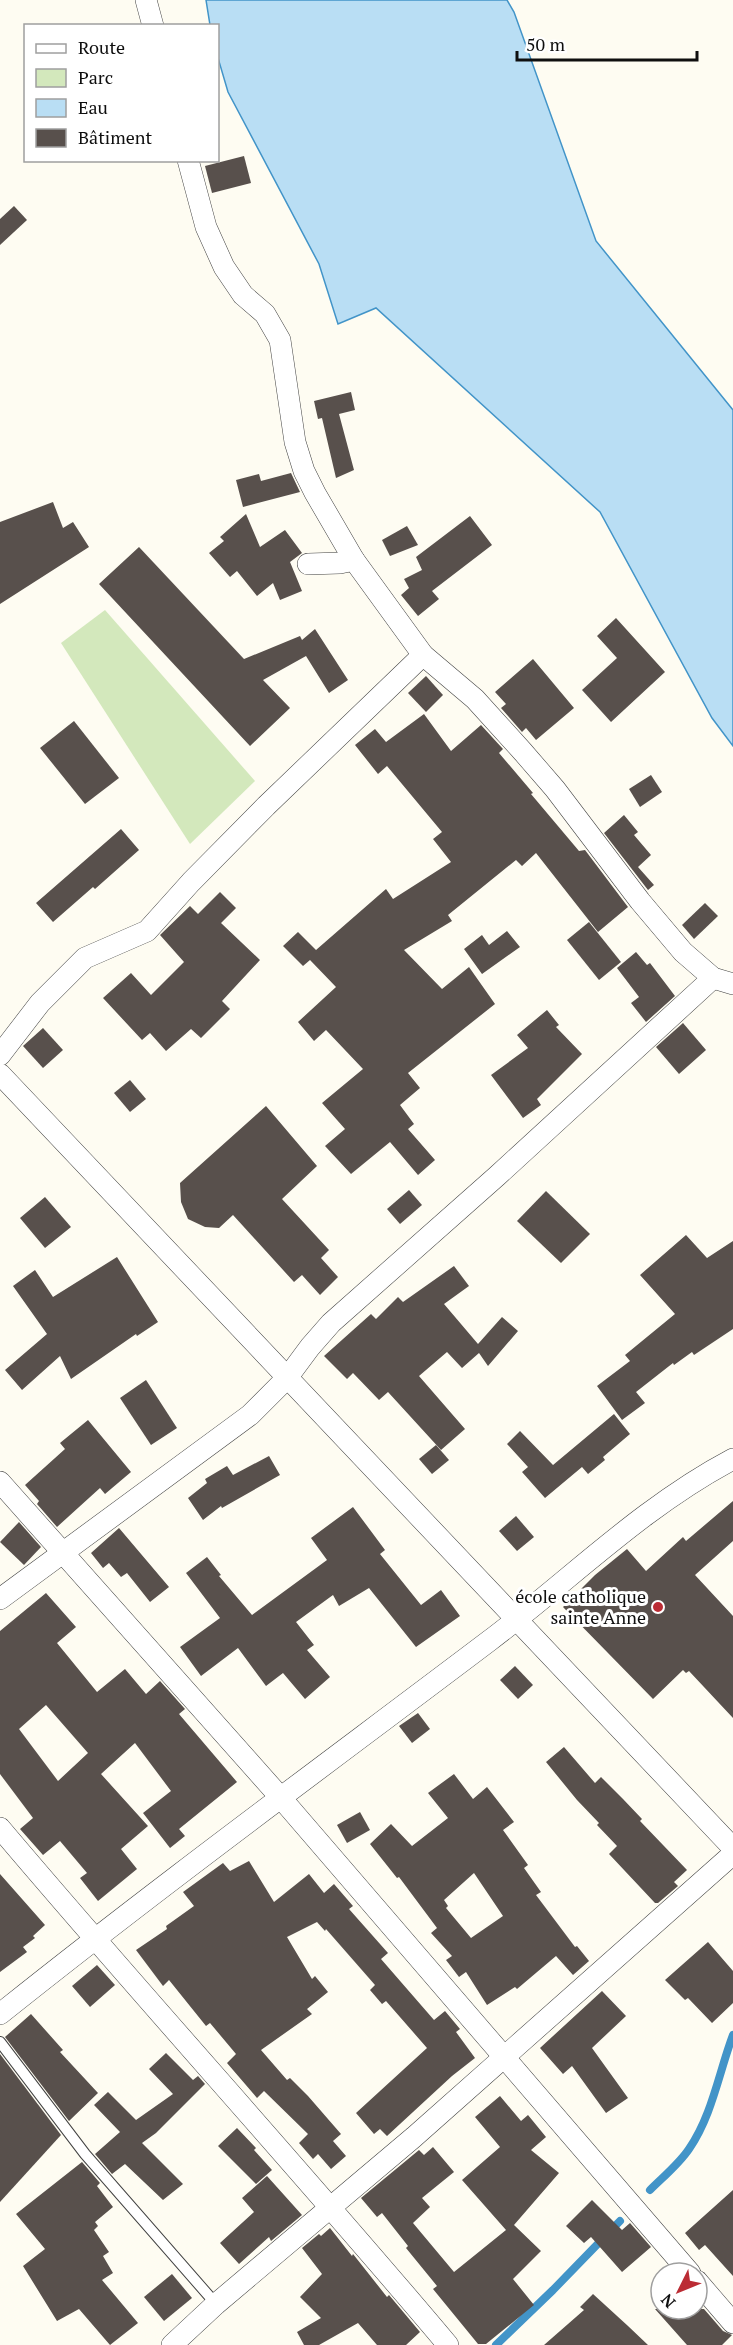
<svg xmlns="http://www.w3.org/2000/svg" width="733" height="2345" viewBox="0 0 733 2345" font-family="'PT Serif',serif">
	<rect width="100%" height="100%" fill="#fefcf2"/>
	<polygon fill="#d3e8bc" points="105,610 255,781 190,844 61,643"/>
	<polygon fill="#b9def4" stroke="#4294c8" stroke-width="1.5" points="206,0 507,0 514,12 596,241 733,410 733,746 712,718 600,512 376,308 338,324 319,264 228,92 218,58 218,26 210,25"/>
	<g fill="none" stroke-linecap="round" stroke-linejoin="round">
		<g stroke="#4294c8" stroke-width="8">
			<path d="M650 2190C663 2177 679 2164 689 2149 712 2116 719 2072 733 2035"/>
			<polyline points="496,2345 553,2290 620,2221"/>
		</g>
	</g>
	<g fill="#58504c" fill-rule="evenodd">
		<polygon points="244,156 251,183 212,193 205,166"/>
		<polygon points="14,206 27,220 0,245 0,219"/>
		<polygon points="351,392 355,410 339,414 354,470 336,478 322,418 318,419 314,401"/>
		<polygon points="291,473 300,492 243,507 236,480 259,474 261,481"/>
		<polygon points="53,502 63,528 73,522 89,547 0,604 0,522"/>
		<polygon points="246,514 260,547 285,530 302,553 290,562 302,591 280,600 273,583 257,596 237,571 230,577 209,553 224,541 220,537"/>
		<polygon points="470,516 492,545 432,591 439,599 418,616 401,595 409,588 404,579 422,570 416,557"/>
		<polygon points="407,526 418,545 390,556 382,540"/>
		<polygon points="139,547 244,659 300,636 302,640 315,629 348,680 329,693 306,656 263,680 290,708 250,746 99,584"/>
		<polygon points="616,618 665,672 611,722 582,690 617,658 597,636"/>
		<polygon points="533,659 574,708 536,740 526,728 522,732 501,708 506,704 495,692"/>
		<polygon points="426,676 443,695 426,712 408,693"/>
		<polygon points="424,714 451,751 481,725 503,749 499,753 533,793 531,794 579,851 585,850 628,907 598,932 536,853 522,866 516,860 448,915 452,921 404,950 442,989 469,967 495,1004 408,1073 420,1088 400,1105 414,1124 408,1129 435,1160 418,1175 390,1142 351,1174 325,1146 345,1129 322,1103 363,1069 326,1030 314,1041 298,1022 336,987 310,960 303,966 283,946 298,932 316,950 386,889 393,899 451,862 433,839 442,832 387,766 378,774 355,745 375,729 386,742"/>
		<polygon points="74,721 119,778 85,804 40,748"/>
		<polygon points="651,775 662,792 640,807 629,789"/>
		<polygon points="624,815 638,832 634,835 651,855 638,867 654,885 648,890 604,833"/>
		<polygon points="121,829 139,850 95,889 93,887 53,922 36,903"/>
		<polygon points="220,892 236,908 221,923 260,960 222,1001 230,1009 201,1038 191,1029 166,1051 150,1033 142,1040 103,998 131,973 151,995 184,962 160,935 190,906 198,914"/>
		<polygon points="705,903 718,916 694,939 682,925"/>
		<polygon points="589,922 621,962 599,980 567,940"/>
		<polygon points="507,931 520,947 482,974 464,949 482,935 489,945"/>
		<polygon points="636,952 647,965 650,963 675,996 646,1022 631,1003 639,997 617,968"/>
		<polygon points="547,1010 559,1025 556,1027 582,1054 537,1099 541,1105 523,1118 491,1075 528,1048 517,1035"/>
		<polygon points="683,1023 706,1050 679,1074 656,1047"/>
		<polygon points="43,1028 63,1050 43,1068 23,1046"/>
		<polygon points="130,1080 146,1099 130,1112 114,1093"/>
		<polygon points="266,1106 317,1166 282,1199 329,1250 321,1258 338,1277 320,1295 302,1275 294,1282 233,1215 219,1228 205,1227 188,1219 181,1202 180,1183"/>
		<polygon points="409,1190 422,1205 400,1224 387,1209"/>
		<polygon points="546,1191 590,1234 561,1263 517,1221"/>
		<polygon points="45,1197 71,1227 45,1248 20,1218"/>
		<polygon points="686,1235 707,1258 733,1241 733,1329 694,1355 692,1352 674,1365 673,1363 636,1392 645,1403 622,1420 597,1386 630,1361 625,1355 675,1314 640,1275"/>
		<polygon points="117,1257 158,1322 137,1336 136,1334 71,1379 60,1356 22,1390 5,1370 47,1334 13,1286 35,1270 53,1297"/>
		<polygon points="454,1266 469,1286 444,1304 478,1344 502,1317 518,1331 488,1366 479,1353 462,1368 447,1352 419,1376 465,1429 441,1450 388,1392 379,1400 353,1373 347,1379 324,1356 371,1314 376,1319 398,1297 403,1302"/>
		<polygon points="146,1380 177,1428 151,1445 120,1398"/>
		<polygon points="614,1414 630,1434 603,1457 605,1460 588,1474 582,1467 545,1498 522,1472 528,1467 507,1444 520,1431 553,1465"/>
		<polygon points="88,1420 131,1472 105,1494 100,1488 57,1527 37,1504 39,1501 25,1485 65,1449 60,1443"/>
		<polygon points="436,1445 449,1460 432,1474 419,1459"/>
		<polygon points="269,1456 280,1475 222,1508 221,1506 203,1520 188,1498 207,1483 205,1479 227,1466 233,1475"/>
		<polygon points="733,1501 733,1541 695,1575 733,1616 733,1718 689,1671 686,1673 683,1670 653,1699 563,1607 595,1575 627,1549 646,1571 683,1537 686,1541"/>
		<polygon points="353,1507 385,1550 380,1554 421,1605 441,1590 460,1616 416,1647 369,1588 339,1606 333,1595 296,1622 314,1645 307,1650 330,1677 305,1699 283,1673 266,1686 238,1648 201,1676 180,1647 220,1618 186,1573 207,1557 221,1575 219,1576 252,1615 327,1560 311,1538"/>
		<polygon points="516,1516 534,1537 517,1551 499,1531"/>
		<polygon points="19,1522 41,1547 24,1565 0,1542"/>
		<polygon points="119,1528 169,1587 150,1602 127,1573 121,1577 109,1563 103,1568 91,1553"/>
		<path d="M46 1593 76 1627 57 1643 97 1692 125 1669 146 1694 160 1681 185 1709 179 1714 237 1782 179 1829 185 1836 170 1848 143 1813 171 1791 135 1743 101 1774 148 1826 121 1849 137 1869 98 1901 80 1878 87 1873 60 1841 43 1855 20 1829 33 1818 0 1774V1631ZM46 1705 88 1753 58 1781 19 1729Z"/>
		<polygon points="515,1666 533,1685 518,1699 500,1680"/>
		<polygon points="418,1713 430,1729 412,1743 399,1726"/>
		<polygon points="564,1747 595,1783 601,1777 623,1799 642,1819 640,1821 687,1870 674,1882 678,1886 658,1903 655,1903 609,1854 617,1846 597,1825 599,1823 577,1800 546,1762"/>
		<path d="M454 1774 473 1799 487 1787 514 1822 503 1830 528 1865 524 1868 541 1892 536 1895 575 1947 577 1946 589 1961 573 1975 556 1956 517 1989 515 1987 487 2005 466 1972 459 1977 446 1960 452 1956 431 1933 437 1928 399 1877 397 1878 370 1844 391 1824 412 1846 448 1818 428 1793ZM474 1873 503 1916 471 1938 446 1908 448 1906 444 1900Z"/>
		<polygon points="360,1812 370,1830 347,1843 337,1825"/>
		<polygon points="249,1861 274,1902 309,1874 324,1893 334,1884 353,1906 349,1909 388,1953 381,1959 434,2020 445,2011 460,2029 456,2032 475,2058 452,2076 387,2136 380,2129 374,2134 356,2113 427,2048 386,2001 382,2004 370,1990 375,1985 326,1929 325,1931 317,1922 287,1937 312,1979 315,1976 328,1992 307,2009 312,2014 261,2050 287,2080 290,2078 308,2096 341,2134 333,2141 346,2156 331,2169 318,2154 313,2159 299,2143 308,2134 264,2091 257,2098 227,2063 236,2054 210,2023 206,2026 169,1980 163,1986 136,1950 167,1929 166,1926 194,1906 183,1892 223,1863 230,1871"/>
		<polygon points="0,1874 45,1925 33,1936 35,1938 23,1947 27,1952 0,1972"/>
		<polygon points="708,1942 733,1971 733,2003 712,2023 688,1998 685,2000 665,1980"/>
		<polygon points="97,1965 115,1985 90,2007 72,1986"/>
		<polygon points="602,1991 626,2016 592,2048 628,2098 606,2113 572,2066 563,2074 540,2048"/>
		<polygon points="31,2014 63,2050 60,2052 98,2093 69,2121 5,2037"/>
		<polygon points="166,2053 193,2080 198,2076 205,2084 156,2133 142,2143 183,2184 163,2200 125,2164 112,2174 95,2154 120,2132 94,2105 108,2092 136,2120 173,2094 149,2069"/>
		<polygon points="0,2054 61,2135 0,2202"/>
		<polygon points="500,2096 521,2121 528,2115 546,2137 531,2150 559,2173 514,2225 541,2251 513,2279 534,2305 486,2344 478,2344 433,2289 437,2286 406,2248 408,2246 382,2213 377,2217 361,2198 419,2150 424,2155 433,2147 454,2172 422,2198 430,2207 413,2223 454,2272 506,2230 462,2180 500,2147 475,2117"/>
		<polygon points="237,2128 256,2148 254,2150 272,2170 256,2184 218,2146"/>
		<polygon points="82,2162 100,2183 97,2186 113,2207 95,2222 98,2226 94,2230 109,2252 103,2256 113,2273 102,2280 138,2323 110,2345 79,2309 57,2321 23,2266 45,2249 16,2214"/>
		<polygon points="267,2176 302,2215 271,2241 269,2237 239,2264 220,2243 254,2212 242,2198"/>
		<polygon points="733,2190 733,2276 705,2245 699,2250 685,2233"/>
		<polygon points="592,2200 622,2230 630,2223 651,2247 622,2272 591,2237 584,2243 566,2226"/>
		<polygon points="330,2228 352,2256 353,2254 387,2297 389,2295 420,2332 406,2345 377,2345 358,2323 319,2345 304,2345 297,2332 321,2318 300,2297 322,2274 302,2248 319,2234 321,2236"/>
		<polygon points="172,2274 192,2298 164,2321 144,2297"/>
		<polygon points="593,2294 628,2326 648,2345 544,2345 584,2310 580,2307"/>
		<polygon points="655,2309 704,2309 723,2331 732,2335 722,2345 687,2345"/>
	</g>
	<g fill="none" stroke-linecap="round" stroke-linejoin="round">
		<g stroke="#424242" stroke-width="12">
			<polyline id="service" points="0,2042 85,2154 216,2304"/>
		</g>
		<g stroke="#424242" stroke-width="22">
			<g id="minor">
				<polyline points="146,0 153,26"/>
				<polyline points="188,160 206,227 224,267 243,295 265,314 280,340 295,442 304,471 315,493 354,560"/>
				<polyline points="308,564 340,563 354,560 423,655 475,699 523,752 555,789 640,901 683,952 713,978 733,984"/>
				<polyline points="0,1055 40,1003 85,958 147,931 191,882 266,806 423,655"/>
				<polyline points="0,1074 733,1848"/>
				<polyline points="0,1482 281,1798 690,2273"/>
				<polyline points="0,1599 250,1415 287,1378 310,1347 331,1323 497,1176 713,978"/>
				<path d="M0 1828C147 2002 301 2170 448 2345"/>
				<path d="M0 2014C160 1886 325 1765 489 1641 570 1580 642 1507 733 1459"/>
				<polyline points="697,2281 733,2323"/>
				<polyline points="172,2345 216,2304 414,2137 733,1854"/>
			</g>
		</g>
		<use href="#service" stroke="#fff" stroke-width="10"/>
		<use href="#minor" stroke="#fff" stroke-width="21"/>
	</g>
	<circle fill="#bb2c34" stroke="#fff" stroke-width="2" cx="658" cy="1607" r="6"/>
	<g text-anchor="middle" stroke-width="6" stroke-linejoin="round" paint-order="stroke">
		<g font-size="18" fill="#0f0f0f" stroke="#fff" text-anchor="end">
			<text x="646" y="1603">école catholique<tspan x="646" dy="21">sainte Anne</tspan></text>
		</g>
	</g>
	<rect x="24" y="24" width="195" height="138" fill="#ffffff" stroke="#9f9f9f" stroke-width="1.5"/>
	<rect x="36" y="44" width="30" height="9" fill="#ffffff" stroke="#9f9f9f" stroke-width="1.5"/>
	<text x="78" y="54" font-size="18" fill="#0f0f0f">Route</text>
	<rect x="36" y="69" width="30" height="18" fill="#d3e8bc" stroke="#9f9f9f" stroke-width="1.5"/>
	<text x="78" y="84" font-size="18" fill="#0f0f0f">Parc</text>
	<rect x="36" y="99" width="30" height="18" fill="#b9def4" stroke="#9f9f9f" stroke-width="1.5"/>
	<text x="78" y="114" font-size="18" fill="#0f0f0f">Eau</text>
	<rect x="36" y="129" width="30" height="18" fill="#58504c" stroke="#9f9f9f" stroke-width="1.5"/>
	<text x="78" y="144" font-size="18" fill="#0f0f0f">Bâtiment</text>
	<g transform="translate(679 2291) rotate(227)"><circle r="28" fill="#ffffff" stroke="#9f9f9f" stroke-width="1.5"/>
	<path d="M0-4.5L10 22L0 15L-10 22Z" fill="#bb2c34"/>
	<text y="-9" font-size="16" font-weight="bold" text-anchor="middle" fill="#0f0f0f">N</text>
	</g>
	<path d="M517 51v9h180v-9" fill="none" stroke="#0f0f0f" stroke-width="3"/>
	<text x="526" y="51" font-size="18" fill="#0f0f0f" stroke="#ffffff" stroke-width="4.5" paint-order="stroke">50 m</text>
</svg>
